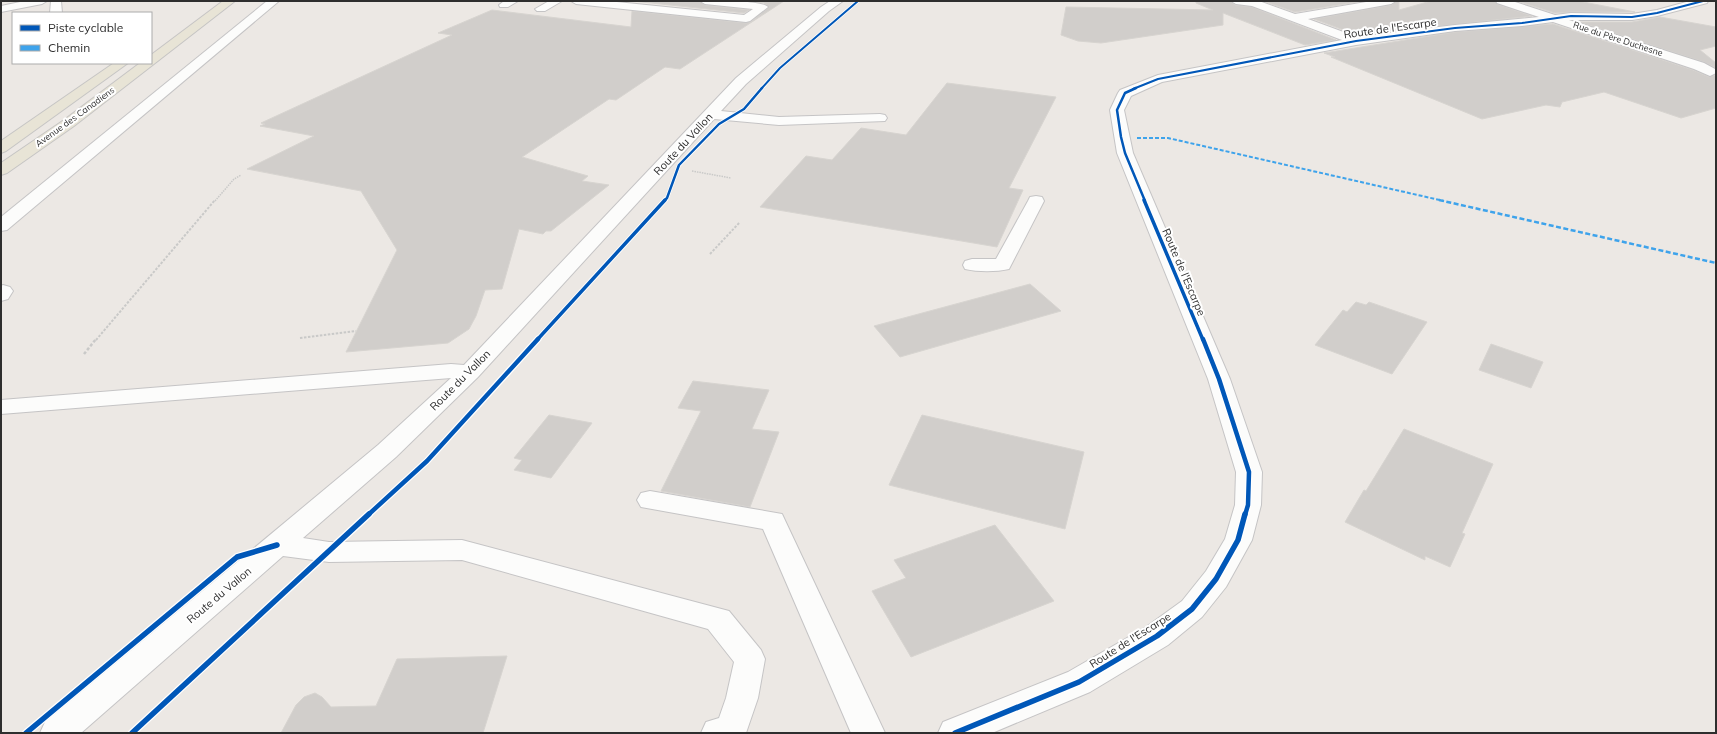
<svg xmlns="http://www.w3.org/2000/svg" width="1717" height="734" viewBox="0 0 1717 734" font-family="Mulish,sans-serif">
	<rect width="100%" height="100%" fill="#ece8e4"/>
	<g fill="#d1cecb" stroke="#d7d4d0">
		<polygon points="633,1 699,1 705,5 749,10 744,13"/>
		<polygon points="751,1 784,1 680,69 665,67 616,100 609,99 522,157 588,176 582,181 609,185 551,231 546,231 543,234 519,229 502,289 485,290 476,316 469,329 448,343 346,352 397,250 361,191 247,169 314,136 260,126 265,124 261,123 452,35 438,33 492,10 631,27 632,11 746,23 751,22 769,7 764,3"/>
		<polygon points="1196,1 1230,1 1235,5 1252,7 1336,40 1305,45 1223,13 1223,25 1101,43 1078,41 1061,35 1066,7 1213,10 1196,3"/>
		<polygon points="1263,1 1363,1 1295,12"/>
		<polygon points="1397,1 1399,1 1399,10 1431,1 1495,1 1497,4 1532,16 1357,35 1314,19 1391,5"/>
		<polygon points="1517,1 1578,1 1635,12 1571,12 1555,13"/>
		<polygon points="1660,17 1716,27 1716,46 1700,50 1716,63 1716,68 1704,62 1579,22 1632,22"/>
		<polygon points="1553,24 1693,70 1709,77 1716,75 1716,108 1681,118 1604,92 1562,102 1560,107 1546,105 1482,119 1331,57 1335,57 1324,53 1455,32"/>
		<polygon points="947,83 1056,97 1009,188 1023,190 997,247 760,207 806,156 832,160 861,128 906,135"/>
		<polygon points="1030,284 1061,311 900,357 874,326"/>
		<polygon points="1356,302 1366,305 1369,302 1427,322 1392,374 1315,345 1343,310 1347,312"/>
		<polygon points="1491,344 1543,362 1531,388 1479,370"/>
		<polygon points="693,381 769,390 752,429 779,432 750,507 661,491 701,411 678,408"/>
		<polygon points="549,415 592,423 551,478 514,470 522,460 514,458"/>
		<polygon points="922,415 1084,452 1065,529 889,485"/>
		<polygon points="1404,429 1493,464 1462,533 1465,534 1450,567 1425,556 1425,560 1345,522 1364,490 1366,491"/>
		<polygon points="995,525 1054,601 911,657 872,591 906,578 894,560"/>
		<polygon points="507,656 483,733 281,733 296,705 304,697 315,693 322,697 331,707 376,706 397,659"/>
	</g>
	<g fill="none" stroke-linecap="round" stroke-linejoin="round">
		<g stroke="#c5c4c5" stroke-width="2">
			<g id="minor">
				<polygon points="25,1 47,1 42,4 1,12 1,6"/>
				<polygon points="51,1 61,1 62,13 50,13"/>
				<polygon points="267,1 279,1 7,230 1,231 1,217"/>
				<polygon points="504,1 518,1 508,7 500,7 499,5"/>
				<polygon points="549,1 562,1 545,11 537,11 535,9"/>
				<path d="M571 1H607L744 15 753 9 705 4 700 1C712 1 762 0 768 7L750 21 746 22 576 4Z"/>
				<polygon points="830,1 843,1 829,11 746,84 721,111 779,117 880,114 885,115 887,118 885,121 779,125 714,119 478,377 396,457 303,538 329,542 462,540 729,611 761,650 765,659 758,698 746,733 701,733 706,722 719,718 726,698 734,662 708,629 462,560 329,562 283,556 81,733 40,733 45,722 378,445 451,378 1,414 1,400 451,364 464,365 736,78 821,7"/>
				<polygon points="1231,1 1259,1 1295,14 1372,1 1396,1 1391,4 1308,19 1357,37 1455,25 1539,17 1497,3 1496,1 1512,1 1555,15 1571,13 1632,14 1657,10 1690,1 1708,1 1707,3 1657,16 1632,20 1569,20 1704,63 1715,69 1716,73 1710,76 1694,69 1553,22 1522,26 1455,31 1356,45 1162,82 1131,96 1124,110 1133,153 1230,379 1262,472 1261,505 1252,540 1226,587 1202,617 1168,645 1090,692 992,733 938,733 943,722 1068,672 1146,627 1182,601 1206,571 1225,539 1235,505 1236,472 1208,379 1117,153 1110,110 1118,93 1120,90 1158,75 1342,40 1252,6 1236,4"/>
				<path d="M1036 196 1042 197 1044 201 1009 269C996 272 978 272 965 269L963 265 965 261 972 259H996L1028 201 1030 197Z"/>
				<polygon points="3,285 10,287 13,291 8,299 1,301 1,286"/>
				<polygon points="650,491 782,514 885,733 851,733 763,529 641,507 637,500 641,493"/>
			</g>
		</g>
		<g stroke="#c6c5c4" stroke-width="2">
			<g id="major">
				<polygon points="223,1 235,1 74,126 7,173 1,175 1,163 64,120 140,63 151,63 151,55"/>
				<polygon points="114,63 128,63 6,151 1,153 1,141"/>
			</g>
		</g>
		<g stroke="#c9c9c8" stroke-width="1.5" stroke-dasharray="1.5 1" stroke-linecap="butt">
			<polyline points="692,171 731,178"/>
			<polyline points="215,201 234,179 241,175"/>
		</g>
		<g stroke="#c9c9c8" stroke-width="2" stroke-dasharray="2.5 1.5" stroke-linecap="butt">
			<polyline points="710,254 740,222"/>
			<polyline points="300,338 356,331"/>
			<polyline points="96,340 215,200"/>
		</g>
		<polyline stroke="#c9c9c8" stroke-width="2.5" stroke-dasharray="3 2" stroke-linecap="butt" points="84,354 96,339"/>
		<use href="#minor" fill="#fcfcfb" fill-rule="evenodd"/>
		<use href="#major" fill="#e8e4d6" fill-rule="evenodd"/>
		<polyline stroke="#3ea3eb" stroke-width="2" stroke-dasharray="4 2" stroke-linecap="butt" points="1137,138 1168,138 1444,201"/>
		<polyline stroke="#3ea3eb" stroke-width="2.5" stroke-dasharray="5 2.5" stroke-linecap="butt" points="1439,200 1716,263"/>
		<g stroke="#fff" stroke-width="3.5">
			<g id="cycleway-far4">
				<polyline points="761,89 780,68 858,1"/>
				<polyline points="1133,89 1158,79 1356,41 1455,28 1522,23 1571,16 1632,17 1657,13 1703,1"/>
			</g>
		</g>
		<g stroke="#fff" stroke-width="4">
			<g id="cycleway-far3">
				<polyline points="1136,88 1125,93 1117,110 1121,137 1125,153 1145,201"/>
				<polyline points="664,201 667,198 679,165 719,124 744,109 762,88"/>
			</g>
		</g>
		<g stroke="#fff" stroke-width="5.5">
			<g id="cycleway-far2">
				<polyline points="1144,200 1203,340"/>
				<polyline points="537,340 665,200"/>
			</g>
		</g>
		<g stroke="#fff" stroke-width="7">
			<g id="cycleway-far1">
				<polyline points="1203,339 1219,379 1249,472 1248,505 1245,515"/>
				<polyline points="368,515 427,461 538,339"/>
			</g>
		</g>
		<g stroke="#fff" stroke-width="8">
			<g id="cycleway">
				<polyline points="26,733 237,557 277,545"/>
				<polyline points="132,733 369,514"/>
				<polyline points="955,733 1079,682 1157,636 1192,609 1216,579 1238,540 1245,514"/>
			</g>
		</g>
		<use href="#cycleway-far4" stroke="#0057b8" stroke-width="2"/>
		<use href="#cycleway-far3" stroke="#0057b8" stroke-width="2.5"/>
		<use href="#cycleway-far2" stroke="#0057b8" stroke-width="3.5"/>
		<use href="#cycleway-far1" stroke="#0057b8" stroke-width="4.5"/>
		<use href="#cycleway" stroke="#0057b8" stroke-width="5.5"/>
	</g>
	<g text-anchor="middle" stroke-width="4" stroke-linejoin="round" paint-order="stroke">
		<g font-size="9" fill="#2e2e2e" stroke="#fff">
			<text transform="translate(1618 39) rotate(18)" y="3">Rue du Père Duchesne</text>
			<text transform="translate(75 117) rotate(-36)" y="3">Avenue des Canadiens</text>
		</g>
		<g font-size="11" fill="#2e2e2e" stroke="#fff">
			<text transform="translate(1390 28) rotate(-8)" y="4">Route de l'Escarpe</text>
			<text transform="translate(683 144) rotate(-47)" y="4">Route du Vallon</text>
			<text transform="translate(1184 272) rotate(67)" y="4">Route de l'Escarpe</text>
			<text transform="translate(460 380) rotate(-45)" y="4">Route du Vallon</text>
			<text transform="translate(219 595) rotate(-40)" y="4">Route du Vallon</text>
			<text transform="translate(1130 640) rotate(-32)" y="4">Route de l'Escarpe</text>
		</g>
	</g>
	<rect width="1717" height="734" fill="none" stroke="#2e2e2e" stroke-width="4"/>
	<rect x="12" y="12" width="140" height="52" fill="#ffffff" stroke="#ababab"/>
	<rect x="20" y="25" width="20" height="6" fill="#0057b8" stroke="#ababab"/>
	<text x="48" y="32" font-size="12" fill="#2e2e2e">Piste cyclable</text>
	<rect x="20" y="45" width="20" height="6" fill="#3ea3eb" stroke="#ababab"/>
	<text x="48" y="52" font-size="12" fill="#2e2e2e">Chemin</text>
</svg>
